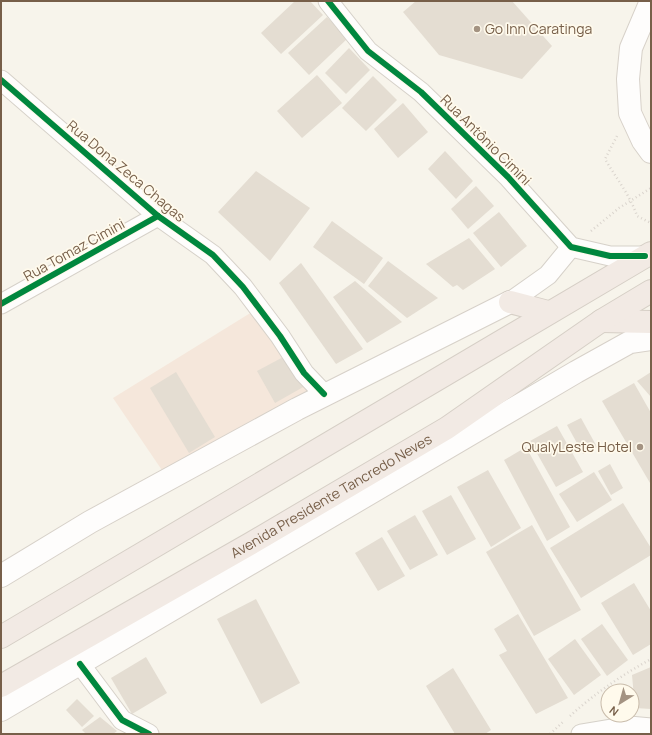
<svg xmlns="http://www.w3.org/2000/svg" width="652" height="735" viewBox="0 0 652 735" font-family="Manrope,sans-serif">
	<rect width="100%" height="100%" fill="#f7f4eb"/>
	<polygon fill="#f5e7db" points="265,304 320,395 172,485 113,398"/>
	<g fill="#e4ddd2">
		<polygon points="295,1 310,1 323,15 281,54 261,33"/>
		<polygon points="416,1 512,1 552,46 522,79 439,55 403,12"/>
		<polygon points="327,17 348,38 309,75 288,53"/>
		<polygon points="349,48 370,70 346,94 325,73"/>
		<polygon points="317,75 342,103 302,138 277,111"/>
		<polygon points="373,76 397,100 366,131 342,108"/>
		<polygon points="403,103 428,132 398,158 374,129"/>
		<polygon points="445,151 473,181 456,199 428,169"/>
		<polygon points="256,171 310,208 270,261 218,212"/>
		<polygon points="476,186 494,206 468,229 451,209"/>
		<polygon points="499,212 527,246 501,267 473,233"/>
		<polygon points="332,221 383,258 364,284 313,247"/>
		<polygon points="469,238 495,269 463,290 457,285 453,287 426,264"/>
		<polygon points="388,261 438,298 407,318 368,286"/>
		<polygon points="301,263 363,349 336,364 279,283"/>
		<polygon points="355,281 402,322 367,343 333,297"/>
		<polygon points="287,355 305,386 275,403 257,371"/>
		<polygon points="176,372 215,437 189,453 150,388"/>
		<polygon points="651,372 651,397 637,381"/>
		<polygon points="634,383 651,413 651,482 650,483 602,401"/>
		<polygon points="581,418 597,447 583,454 567,425"/>
		<polygon points="557,426 583,472 556,487 530,441"/>
		<polygon points="526,447 570,527 547,541 504,460"/>
		<polygon points="610,464 623,488 611,495 598,471"/>
		<polygon points="488,470 521,528 491,547 457,487"/>
		<polygon points="594,472 612,500 577,522 559,494"/>
		<polygon points="451,495 476,539 447,555 422,511"/>
		<polygon points="623,503 651,548 651,555 581,598 550,548"/>
		<polygon points="415,515 438,555 410,570 387,531"/>
		<polygon points="532,525 581,610 534,636 486,552"/>
		<polygon points="382,537 405,576 378,591 355,553"/>
		<polygon points="634,583 651,611 651,644 633,655 601,603"/>
		<polygon points="256,599 300,683 261,704 217,619"/>
		<polygon points="518,614 568,698 536,714 499,655 507,651 494,629"/>
		<polygon points="602,624 628,660 607,676 581,639"/>
		<polygon points="575,639 601,675 574,695 548,659"/>
		<polygon points="146,657 167,693 132,714 111,678"/>
		<polygon points="651,667 651,709 635,708 632,675"/>
		<polygon points="453,668 491,730 485,734 455,734 426,686"/>
		<polygon points="77,699 94,716 82,727 66,710"/>
		<polygon points="100,717 117,731 113,734 86,734 82,730"/>
	</g>
	<g fill="none" stroke-linecap="round" stroke-linejoin="round">
		<g stroke="#d6d1c9" stroke-width="21">
			<g id="street">
				<polyline points="328,1 368,51 421,92 508,177 571,247 610,256 645,256"/>
				<polyline points="1,80 158,216 213,255 243,287 280,336 304,373 324,394"/>
				<polyline points="510,302 548,275 571,247"/>
				<polyline points="1,304 158,216"/>
				<polyline points="80,664 122,720 149,734"/>
				<polyline points="581,734 629,726 651,728"/>
			</g>
		</g>
		<g stroke="#d7d1c9" stroke-width="24">
			<g id="secondary">
				<polyline points="651,1 631,48 628,79 630,113 643,141 651,152"/>
				<polyline points="1,576 90,522 297,409 510,302"/>
				<polyline points="1,710 576,372 630,342 651,339"/>
			</g>
		</g>
		<g stroke="#d6cfc6" stroke-width="24">
			<g id="highway">
				<polyline points="510,302 548,312"/>
				<polyline points="601,321 651,322"/>
				<polyline points="1,637 651,253"/>
				<path id="s1" d="M1 686 250 544 447 428 601 321 651 291"/>
			</g>
		</g>
		<g stroke="#dad4cd" stroke-width="2.5" stroke-dasharray="1 3" stroke-linecap="butt">
			<path d="M617 136 605 159C616 178 630 195 637 216L651 223"/>
			<polyline points="591,231 619,208 651,188"/>
			<path d="M570 716C594 694 622 675 651 659"/>
			<polyline points="550,734 563,722"/>
		</g>
		<use href="#street" stroke="#fefdfc" stroke-width="19"/>
		<use href="#secondary" stroke="#fefdfc" stroke-width="22"/>
		<use href="#highway" stroke="#f2eae4" stroke-width="22"/>
		<g stroke="#fffaec" stroke-width="8">
			<g id="cycleway">
				<polyline points="328,1 368,51 421,92 508,177 571,247 610,256 645,256"/>
				<polyline points="1,80 158,216 213,255 243,287 280,336 304,373 324,394"/>
				<polyline points="1,304 158,216"/>
				<polyline points="80,664 122,720 149,734"/>
			</g>
		</g>
		<use href="#cycleway" stroke="#00873e" stroke-width="6"/>
	</g>
	<g fill="#a49382" stroke="#fffaec" stroke-width="1.5">
		<circle cx="477" cy="29" r="4"/>
		<circle cx="640" cy="447" r="4"/>
	</g>
	<g text-anchor="middle" stroke-width="3.5" stroke-linejoin="round" paint-order="stroke">
		<g font-size="14" fill="#775f49" stroke="#fffaec" text-anchor="start">
			<text x="485" y="34">Go Inn Caratinga</text>
			<text x="632" y="452" text-anchor="end">QualyLeste Hotel</text>
		</g>
		<g font-size="14" fill="#775f49" stroke="#fffaec">
			<text transform="translate(486 140) rotate(45)" y="5">Rua Antônio Cimini</text>
			<text transform="translate(126 171) rotate(40)" y="5">Rua Dona Zeca Chagas</text>
			<text transform="translate(74 250) rotate(-29)" y="5">Rua Tomaz Cimini</text>
			<text dy="5" stroke="none"><textPath href="#s1" startOffset="381">Avenida Presidente Tancredo Neves</textPath></text>
		</g>
	</g>
	<rect width="652" height="735" fill="none" stroke="#775f49" stroke-width="4"/>
	<g transform="translate(620 703) rotate(217)"><circle r="19" fill="#fffaec" stroke="#c9bcab"/>
	<path d="M0-3L7 15L0 10L-7 15Z" fill="#a49382"/>
	<text y="-6" font-size="11" font-weight="bold" text-anchor="middle" fill="#775f49">N</text>
	</g>
</svg>
